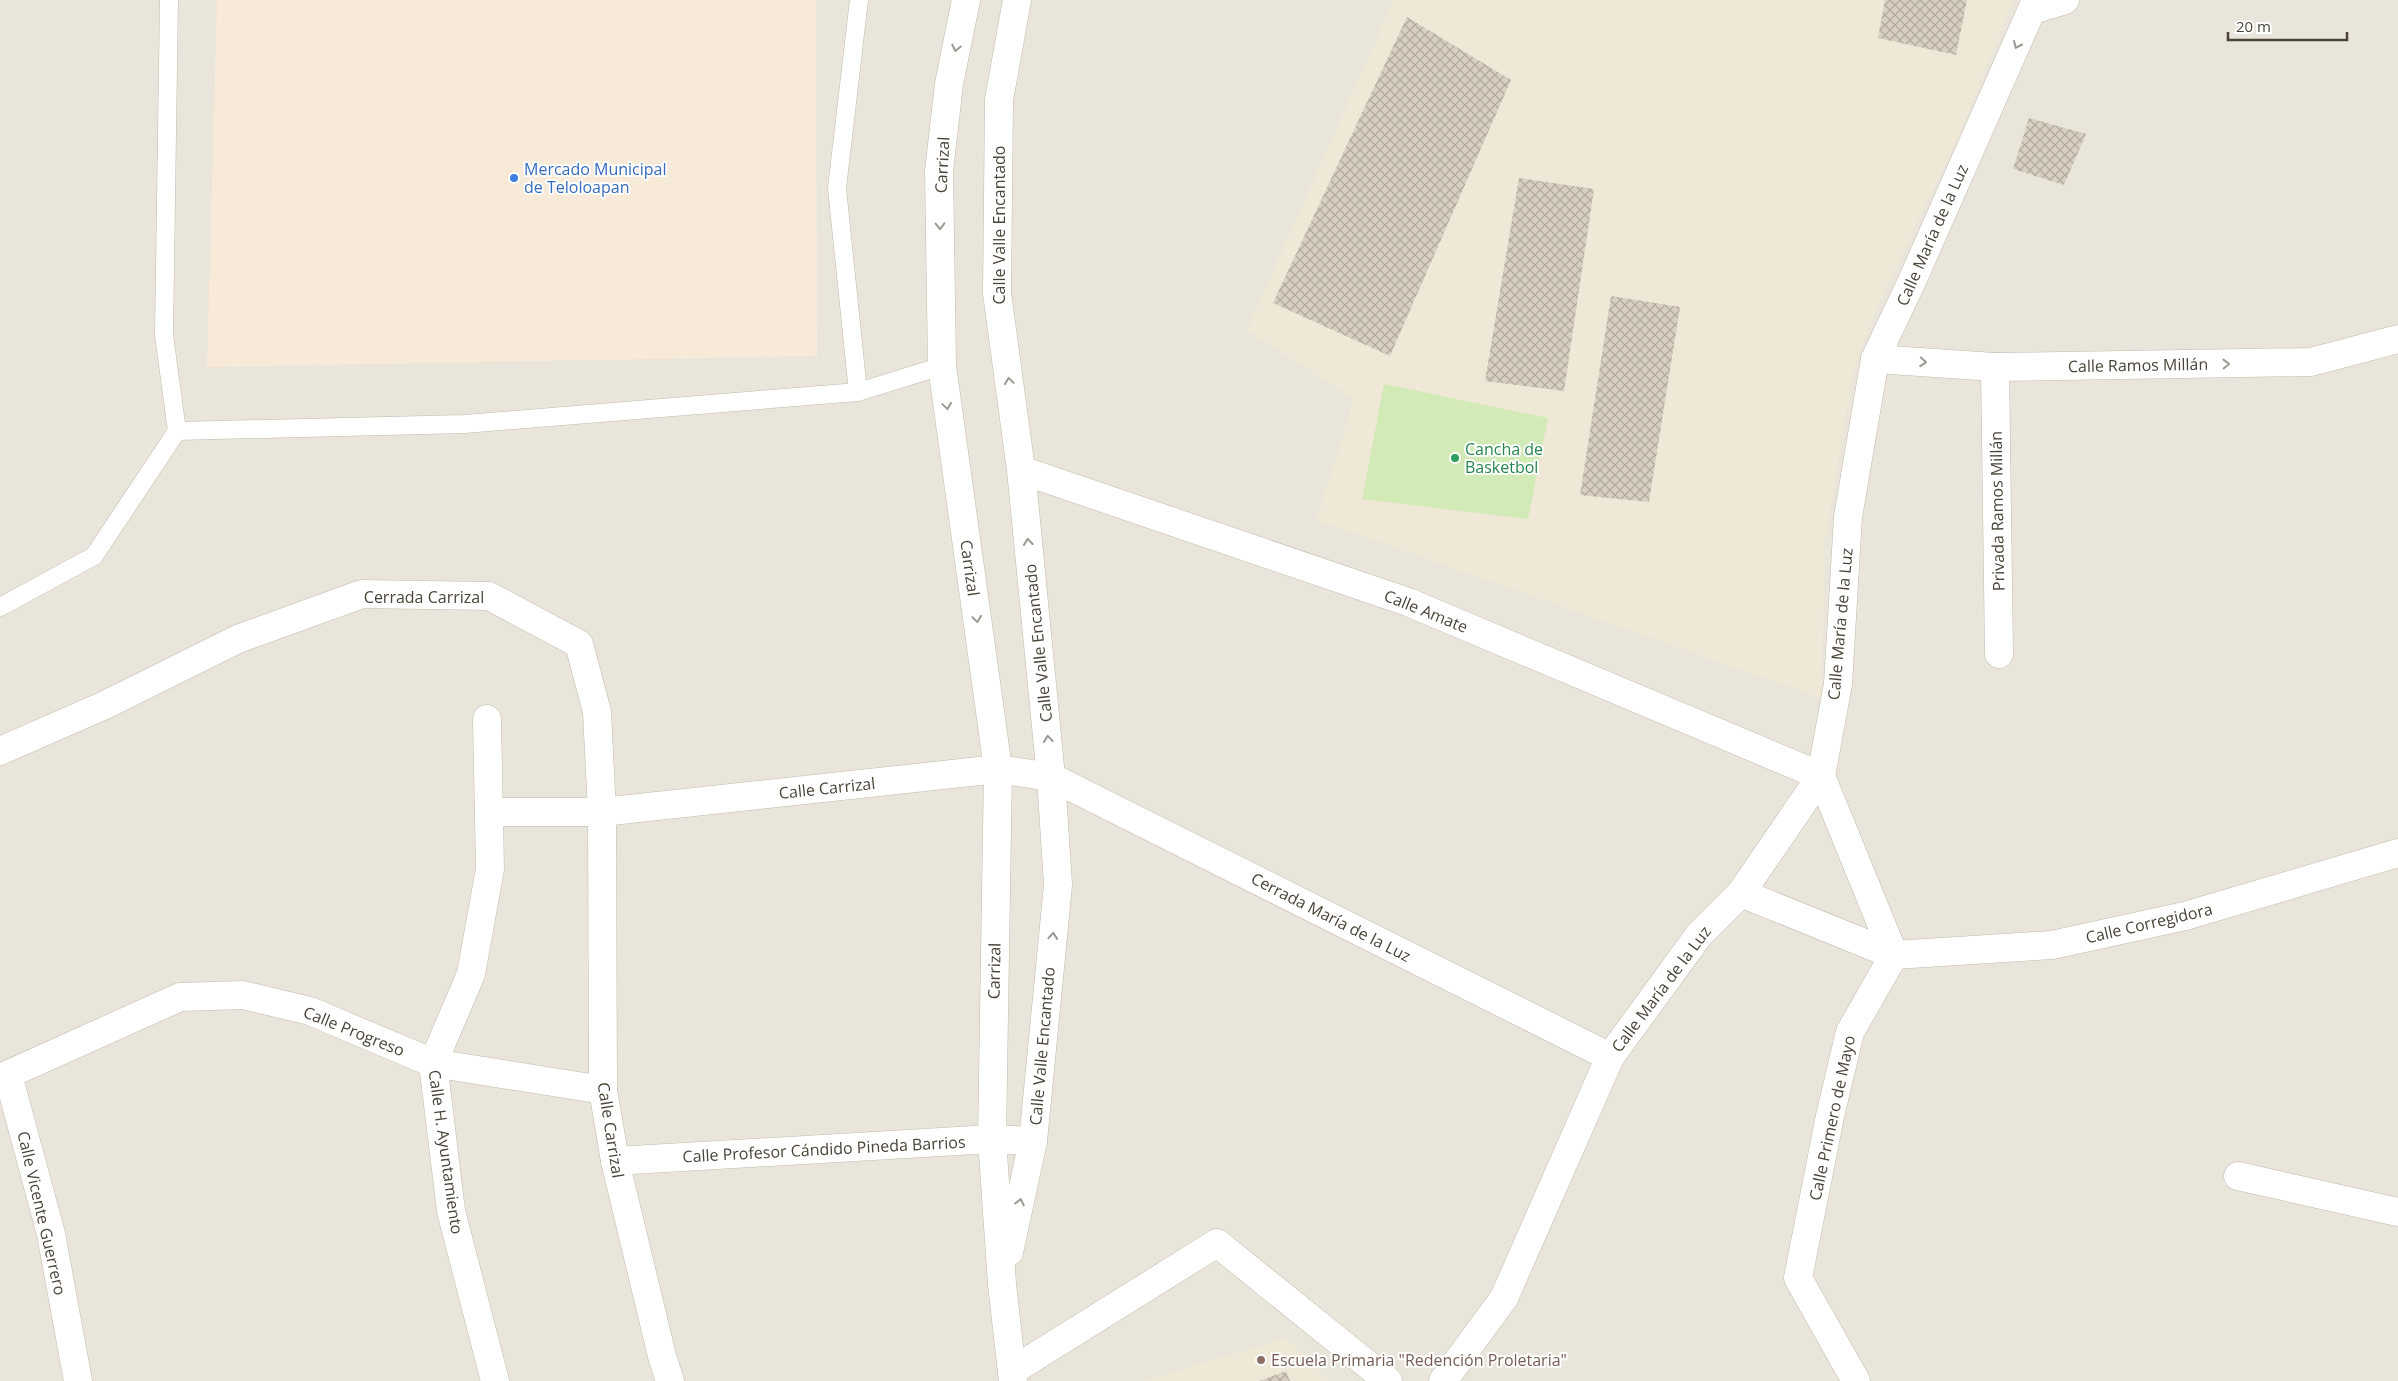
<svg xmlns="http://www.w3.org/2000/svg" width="2398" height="1381" viewBox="0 0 2398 1381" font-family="'Open Sans',sans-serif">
	<defs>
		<pattern id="building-cross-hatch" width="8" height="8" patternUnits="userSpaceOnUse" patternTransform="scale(1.25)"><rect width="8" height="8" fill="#d8cfc1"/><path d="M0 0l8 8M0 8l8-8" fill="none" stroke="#b1aa9e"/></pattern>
	</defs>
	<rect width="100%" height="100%" fill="#f6f3ec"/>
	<rect fill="#eae5da" x="0" y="0" width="2398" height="1381"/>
	<polygon fill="#f7ead8" points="217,0 816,0 817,356 207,367"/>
	<g fill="#efe8d6">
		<polygon points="1394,0 2013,0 1961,131 1882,295 1853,371 1825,541 1821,698 1317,520 1354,399 1247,330"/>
		<polygon points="1287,1338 1329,1381 1143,1381"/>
	</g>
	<polygon fill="#d2eab5" points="1384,384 1548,418 1528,519 1362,499"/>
	<g fill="url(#building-cross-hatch)">
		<polygon points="1885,0 1967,0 1956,55 1878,38"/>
		<polygon points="1407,17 1511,80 1390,356 1273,303"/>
		<polygon points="2029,118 2086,134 2064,185 2013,169"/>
		<polygon points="1519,178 1594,189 1564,391 1485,381"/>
		<polygon points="1611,296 1680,307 1649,502 1580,495"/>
		<polygon points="1286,1371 1290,1381 1259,1381"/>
	</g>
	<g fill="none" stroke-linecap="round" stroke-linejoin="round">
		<g stroke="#c2bbae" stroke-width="19">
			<g id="lane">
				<polyline points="169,0 164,335 177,431 465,424 858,392 942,366"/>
				<polyline points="858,392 837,188 859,0"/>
				<polyline points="0,607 94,556 177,431"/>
			</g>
		</g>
		<g stroke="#c2bbae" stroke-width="29">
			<g id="street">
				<polyline points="966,0 949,84 939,171 942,366 998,769 992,1139 1002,1284 1013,1381"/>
				<polyline points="2032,10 2065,0"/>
				<polyline points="1875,359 1995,367 2311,362 2398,339"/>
				<polyline points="1995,367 1999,654"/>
				<polyline points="1021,470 1408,602 1821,776 1894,955 2052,945 2185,916 2398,853"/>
				<polyline points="487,719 490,869 471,974 433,1063 451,1211 495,1381"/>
				<polyline points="0,751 105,705 238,639 362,594 489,596 579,644 597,712 602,812 603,1090 615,1161 662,1356 670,1381"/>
				<polyline points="489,812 602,812 998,769 1051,777 1610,1057"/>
				<polyline points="1741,893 1894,955 1850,1032 1830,1116 1798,1278 1856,1381"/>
				<polyline points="8,1075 51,1234 78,1381"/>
				<polyline points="0,1078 180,997 243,995 310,1011 433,1063 603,1090"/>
				<polyline points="615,1161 992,1139 1033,1141"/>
				<polyline points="2238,1176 2398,1212"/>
				<polyline points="1009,1252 1033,1141 1058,885 1051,777 1021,470 997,293 999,100 1017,0"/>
				<polyline points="1012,1371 1217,1243 1388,1381"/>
				<polyline points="1443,1381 1504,1298 1610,1057 1699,935 1741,893 1821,776 1838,684 1848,517 1875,359 1912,281 2036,0"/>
			</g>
		</g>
		<use href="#lane" stroke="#fff" stroke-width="18"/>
		<use href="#street" stroke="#fff" stroke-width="28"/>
	</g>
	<defs><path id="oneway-chevron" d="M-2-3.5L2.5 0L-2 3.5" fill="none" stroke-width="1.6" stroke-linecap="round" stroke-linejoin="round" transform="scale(1.25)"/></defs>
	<g stroke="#9c9892">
		<use href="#oneway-chevron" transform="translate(2017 45) rotate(114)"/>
		<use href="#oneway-chevron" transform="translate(956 48) rotate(102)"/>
		<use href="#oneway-chevron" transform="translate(940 226) rotate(89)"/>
		<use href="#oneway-chevron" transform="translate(1923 362) rotate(4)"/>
		<use href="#oneway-chevron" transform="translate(2226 364) rotate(-1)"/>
		<use href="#oneway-chevron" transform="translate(1009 381) rotate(-98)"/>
		<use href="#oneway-chevron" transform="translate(947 406) rotate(82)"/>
		<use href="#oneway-chevron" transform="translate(1028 542) rotate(-96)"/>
		<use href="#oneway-chevron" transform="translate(977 619) rotate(82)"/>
		<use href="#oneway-chevron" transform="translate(1048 739) rotate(-96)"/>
		<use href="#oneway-chevron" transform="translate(1053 936) rotate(-85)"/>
		<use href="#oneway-chevron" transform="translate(1020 1202) rotate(-78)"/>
	</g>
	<circle fill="#3f7fe0" stroke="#fff" stroke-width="2" cx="514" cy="178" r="5"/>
	<circle fill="#2e9e5b" stroke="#fff" stroke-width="2" cx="1455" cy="458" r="5"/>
	<circle fill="#8d6e63" stroke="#fff" stroke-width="2" cx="1261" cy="1360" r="5"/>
	<g text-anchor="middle" stroke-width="4" stroke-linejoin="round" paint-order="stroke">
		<g font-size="16" fill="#4b4439" stroke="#fff">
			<text transform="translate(942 165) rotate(-87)" y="6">Carrizal</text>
			<text transform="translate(999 225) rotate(-90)" y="6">Calle Valle Encantado</text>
			<text transform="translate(1932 235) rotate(-66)" y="6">Calle María de la Luz</text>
			<text transform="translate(2138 365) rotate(-1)" y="6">Calle Ramos Millán</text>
			<text transform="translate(1997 511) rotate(-91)" y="6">Privada Ramos Millán</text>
			<text transform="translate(970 568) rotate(82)" y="6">Carrizal</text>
			<text x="424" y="603">Cerrada Carrizal</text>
			<text transform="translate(1426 611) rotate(22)" y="6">Calle Amate</text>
			<text transform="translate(1840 624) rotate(-85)" y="6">Calle María de la Luz</text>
			<text transform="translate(1038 643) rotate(-96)" y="6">Calle Valle Encantado</text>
			<text transform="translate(827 788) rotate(-6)" y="6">Calle Carrizal</text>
			<text transform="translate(1331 917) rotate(27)" y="6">Cerrada María de la Luz</text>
			<text transform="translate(2149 923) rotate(-13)" y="6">Calle Corregidora</text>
			<text transform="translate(994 971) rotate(-89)" y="6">Carrizal</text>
			<text transform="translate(1661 989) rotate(-53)" y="6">Calle María de la Luz</text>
			<text transform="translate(354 1031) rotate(22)" y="6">Calle Progreso</text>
			<text transform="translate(1042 1046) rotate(-85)" y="6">Calle Valle Encantado</text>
			<text transform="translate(1832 1118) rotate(-78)" y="6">Calle Primero de Mayo</text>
			<text transform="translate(611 1130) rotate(81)" y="6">Calle Carrizal</text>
			<text transform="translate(824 1149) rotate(-3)" y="6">Calle Profesor Cándido Pineda Barrios</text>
			<text transform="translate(446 1152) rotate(82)" y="6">Calle H. Ayuntamiento</text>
			<text transform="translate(42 1213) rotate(77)" y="6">Calle Vicente Guerrero</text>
		</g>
		<g font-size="16" fill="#366cbe" stroke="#fff" text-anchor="start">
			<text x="524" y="175">Mercado Municipal<tspan x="524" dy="18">de Teloloapan</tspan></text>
		</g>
		<g font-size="16" fill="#27864d" stroke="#fff" text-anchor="start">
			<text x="1465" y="455">Cancha de<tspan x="1465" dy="18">Basketbol</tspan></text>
		</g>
		<g font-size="16" fill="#785e54" stroke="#fff" text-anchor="start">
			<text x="1271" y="1366">Escuela Primaria "Redención Proletaria"</text>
		</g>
	</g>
	<path d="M2228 32v8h119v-8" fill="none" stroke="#4b4439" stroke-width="2.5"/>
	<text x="2236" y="32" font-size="15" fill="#4b4439" stroke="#ffffff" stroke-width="4" paint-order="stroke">20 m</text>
</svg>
